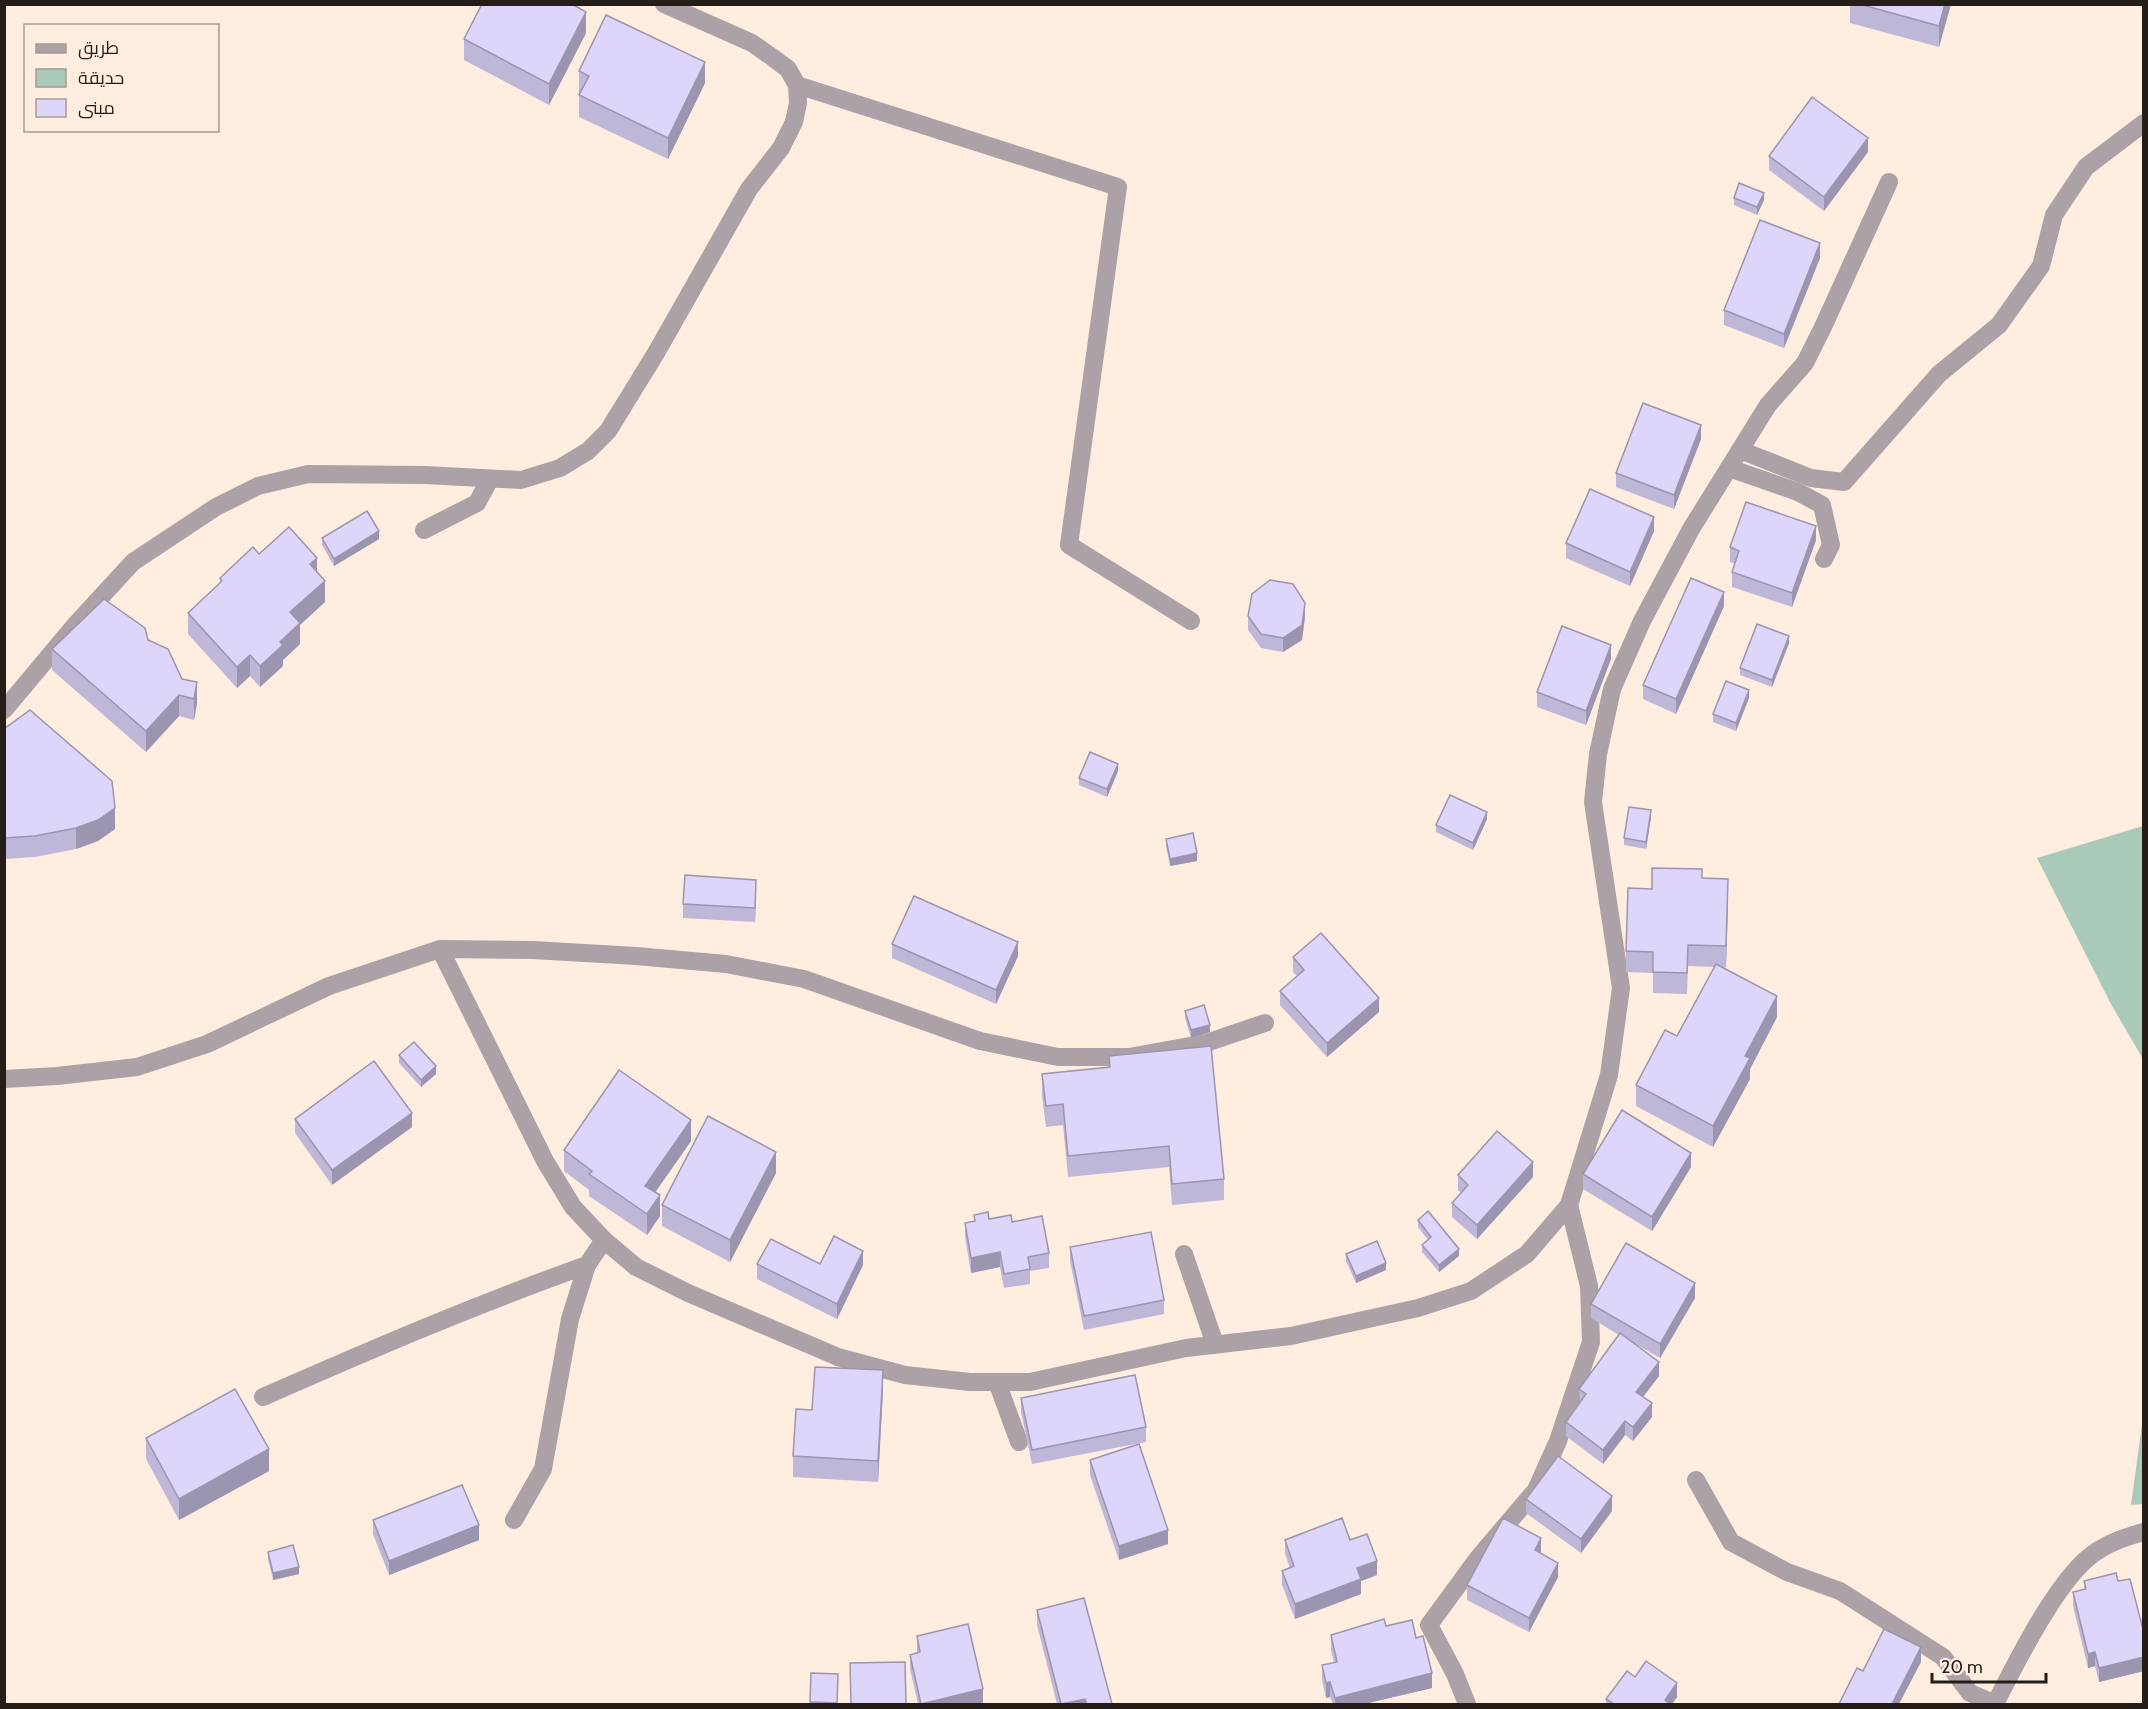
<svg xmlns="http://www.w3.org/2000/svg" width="2148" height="1709" viewBox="0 0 2148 1709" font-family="Cabin,Cairo,sans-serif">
	<rect width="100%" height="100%" fill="#ffede0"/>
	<g fill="#a9cab9">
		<polygon points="2143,826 2144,826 2143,1059 2112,1006 2037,858"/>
		<polygon points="2143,1417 2143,1504 2131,1505"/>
	</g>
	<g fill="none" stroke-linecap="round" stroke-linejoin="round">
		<g stroke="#aba1a6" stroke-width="18">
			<polyline points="797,85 1118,187 1069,545 1191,621"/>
			<polyline points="1740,450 1811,478 1844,482 1939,374 1999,325 2041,266 2054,215 2086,167 2144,123"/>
			<polyline points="1729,468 1798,492 1822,505 1831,545 1824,559"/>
			<polyline points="424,530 477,503 490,479"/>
			<polyline points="4,710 76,624 133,562 216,507 258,486 308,474 425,475 521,480 560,468 588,451 608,431 656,353 749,189 781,148 794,122 798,103 797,85 788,69 772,57 752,43 664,4"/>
			<polyline points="440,949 545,1161 573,1207 604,1240 636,1267 688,1293 838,1357 905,1375 970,1382 1030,1382 1186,1348 1291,1336 1418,1308 1471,1291 1527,1254 1569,1205 1609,1075 1621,988 1593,802 1598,754 1612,689 1642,621 1691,529 1768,405 1805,363 1823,327 1889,182"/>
			<polyline points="4,1079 57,1076 137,1067 207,1044 329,986 440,949 533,950 636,956 726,964 804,979 980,1041 1058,1057 1129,1057 1206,1043 1265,1023"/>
			<polyline points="1184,1254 1215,1344"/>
			<polyline points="997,1382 1019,1442"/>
			<path d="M263 1397C370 1350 477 1304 587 1265"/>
			<polyline points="1696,1480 1731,1542 1787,1572 1840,1591 1943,1657 1970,1693 1996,1704"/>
			<polyline points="514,1520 543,1469 570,1319 587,1265 604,1240"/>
			<polyline points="1467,1704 1455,1674 1429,1625 1478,1558 1536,1490 1558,1441 1591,1342 1589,1286 1569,1205"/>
			<path d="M1995 1704C2016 1663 2054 1586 2089 1557 2105 1544 2124 1537 2144 1532"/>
		</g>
	</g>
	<g fill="#bfb7d7">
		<polygon points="1850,4 1951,4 1939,47 1850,23"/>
		<polygon points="586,33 549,105 464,60 464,39"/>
		<polygon points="579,71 705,83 668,159 579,117 579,95 581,93 579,92"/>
		<polygon points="1868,152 1824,211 1769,170 1769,156"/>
		<polygon points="1734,198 1764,200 1757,215 1734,205"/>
		<polygon points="1820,258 1784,348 1724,325 1724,310"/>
		<polygon points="1701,439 1674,509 1616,487 1616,473"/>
		<polygon points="1654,531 1630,586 1566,558 1566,543"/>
		<polygon points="322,538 379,539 334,566 322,545"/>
		<polygon points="1816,540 1792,607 1732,587 1732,572 1735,564 1730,562 1730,547"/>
		<polygon points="259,554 317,572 325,602 300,625 300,644 283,660 283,666 260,687 250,676 237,688 188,634 188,613 220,584 220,578"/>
		<polygon points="1724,606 1676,714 1643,699 1643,685"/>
		<polygon points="1248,616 1305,617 1302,640 1283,652 1261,648 1248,630"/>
		<polygon points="148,640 182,679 197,703 194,720 179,716 146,752 52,670 52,649"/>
		<polygon points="1789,643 1772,687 1740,675 1740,668"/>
		<polygon points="1611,659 1586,725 1537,707 1537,692"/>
		<polygon points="1749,698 1736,731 1713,722 1713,714"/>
		<polygon points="4,729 115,829 98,841 76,849 35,857 4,859"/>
		<polygon points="1118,771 1107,797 1079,785 1079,778"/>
		<polygon points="1651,817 1646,849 1624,845 1624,838"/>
		<polygon points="1487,819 1473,850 1436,832 1436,825"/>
		<polygon points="1166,839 1197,861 1170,866 1166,846"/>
		<polygon points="1702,878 1728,900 1726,967 1722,967 1777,1017 1750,1069 1750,1079 1713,1147 1636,1106 1636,1085 1677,1036 1715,967 1688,966 1687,994 1653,993 1653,973 1626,972 1626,951 1652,889"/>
		<polygon points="756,894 755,922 683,918 683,904"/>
		<polygon points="892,944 1018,956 996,1004 892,958"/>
		<polygon points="1293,957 1379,1012 1327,1057 1280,1005 1280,991 1297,976 1293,972"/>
		<polygon points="1185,1011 1210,1032 1191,1038 1185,1018"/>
		<polygon points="399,1055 436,1074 421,1087 399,1063"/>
		<polygon points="1109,1056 1224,1179 1224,1200 1172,1205 1169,1167 1068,1177 1063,1125 1046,1127 1042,1096 1042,1074 1109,1067"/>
		<polygon points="295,1119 412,1127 332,1185 295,1133"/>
		<polygon points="691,1141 655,1192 660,1216 647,1235 589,1196 589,1190 564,1171 564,1150"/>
		<polygon points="1691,1167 1652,1231 1583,1189 1583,1174"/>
		<polygon points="776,1173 730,1262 662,1226 662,1205"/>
		<polygon points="1458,1175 1533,1177 1477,1239 1452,1217 1452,1203 1461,1193 1458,1190"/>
		<polygon points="974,1215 989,1219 1012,1222 1049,1253 1049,1268 1030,1271 1030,1284 1004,1288 1000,1267 971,1273 965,1237 965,1223 974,1221"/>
		<polygon points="1418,1220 1459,1256 1439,1272 1422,1252 1422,1245 1428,1240 1418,1227"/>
		<polygon points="1070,1247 1164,1300 1164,1314 1084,1330 1070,1261"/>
		<polygon points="1346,1254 1386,1270 1356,1283 1346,1261"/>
		<polygon points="757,1264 820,1264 863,1265 837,1319 757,1279"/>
		<polygon points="1695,1298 1660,1358 1632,1342 1659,1376 1643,1397 1652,1417 1633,1441 1625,1435 1603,1464 1566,1436 1566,1422 1580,1403 1579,1389 1619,1335 1591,1318 1591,1304"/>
		<polygon points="883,1391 878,1482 793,1477 793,1456 812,1410"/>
		<polygon points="1021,1398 1146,1427 1146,1442 1032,1464 1021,1412"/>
		<polygon points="146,1438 269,1471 179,1520 146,1459"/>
		<polygon points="1090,1460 1168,1544 1119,1560 1090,1475"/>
		<polygon points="1526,1499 1612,1511 1581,1553 1526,1513"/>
		<polygon points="373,1520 479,1540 389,1575 373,1534"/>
		<polygon points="1285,1540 1350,1540 1377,1575 1361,1581 1361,1594 1295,1619 1282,1585 1282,1571 1290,1568 1285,1554"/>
		<polygon points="268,1552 299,1574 273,1580 268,1559"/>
		<polygon points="1541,1553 1541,1554 1558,1577 1529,1632 1467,1600 1467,1585"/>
		<polygon points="2084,1581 2118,1581 2144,1633 2144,1671 2099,1682 2095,1666 2088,1668 2073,1606 2073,1592 2084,1589"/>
		<polygon points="1037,1610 1112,1704 1057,1704 1037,1625"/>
		<polygon points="1386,1626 1416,1638 1432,1688 1364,1704 1333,1704 1330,1697 1326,1698 1322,1680 1322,1665 1334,1663 1331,1650 1331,1635"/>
		<polygon points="917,1636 983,1704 918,1704 910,1669 910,1655 917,1653"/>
		<polygon points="811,1673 838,1674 837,1704 810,1704"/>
		<polygon points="1635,1677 1677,1697 1672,1704 1606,1704 1606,1699"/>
	</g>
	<g fill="#9b95af">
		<polygon points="1945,4 1951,4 1939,47 1939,26"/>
		<polygon points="586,12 586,33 549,105 549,84"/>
		<polygon points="705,62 705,83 668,159 668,138"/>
		<polygon points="1868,138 1868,152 1824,211 1824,197"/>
		<polygon points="1764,193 1764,200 1757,215 1757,207"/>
		<polygon points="1820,243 1820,258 1784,348 1784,334"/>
		<polygon points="1701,425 1701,439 1674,509 1674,495"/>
		<polygon points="1654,517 1654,531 1630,586 1630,572"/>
		<polygon points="1816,526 1816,540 1792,607 1792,593"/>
		<polygon points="379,531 379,539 334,566 334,559"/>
		<polygon points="317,558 317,579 310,564"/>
		<polygon points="325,581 325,602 300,625 300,644 283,660 283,666 260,687 260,666 280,642 290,612"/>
		<polygon points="1724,592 1724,606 1676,714 1676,699"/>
		<polygon points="1305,603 1305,617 1302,640 1283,652 1283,638"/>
		<polygon points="1789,636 1789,643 1772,687 1772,680"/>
		<polygon points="1611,645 1611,659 1586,725 1586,711"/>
		<polygon points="250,655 250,676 237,688 237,667"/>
		<polygon points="197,682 197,703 194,720 194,699"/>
		<polygon points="1749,690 1749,698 1736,731 1736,723"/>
		<polygon points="179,695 179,716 146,752 146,731"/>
		<polygon points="1118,764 1118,771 1107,797 1107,789"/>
		<polygon points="115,808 115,829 98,841 76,849 76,828"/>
		<polygon points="1651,810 1651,817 1646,849 1646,842"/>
		<polygon points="1487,812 1487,819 1473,850 1473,843"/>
		<polygon points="1197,853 1197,861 1170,866 1170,859"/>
		<polygon points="1728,879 1728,900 1726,967 1726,946"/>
		<polygon points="756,880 756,894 755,922 755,908"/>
		<polygon points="1018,942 1018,956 996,1004 996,990"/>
		<polygon points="1777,996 1777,1017 1750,1069 1750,1079 1713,1147 1713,1126 1745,1056"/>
		<polygon points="1379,998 1379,1012 1327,1057 1327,1043"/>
		<polygon points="1210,1025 1210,1032 1191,1038 1191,1030"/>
		<polygon points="436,1066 436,1074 421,1087 421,1080"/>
		<polygon points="412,1113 412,1127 332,1185 332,1170"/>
		<polygon points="691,1120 691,1141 645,1207 645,1186"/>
		<polygon points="776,1152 776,1173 730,1262 730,1240"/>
		<polygon points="1691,1153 1691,1167 1652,1231 1652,1217"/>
		<polygon points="1533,1162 1533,1177 1477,1239 1477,1225"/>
		<polygon points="660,1195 660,1216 647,1235 647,1214"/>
		<polygon points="1459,1249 1459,1256 1439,1272 1439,1265"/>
		<polygon points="863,1251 863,1265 837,1319 837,1304"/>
		<polygon points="1000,1252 1000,1267 971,1273 971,1258"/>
		<polygon points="1386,1263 1386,1270 1356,1283 1356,1276"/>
		<polygon points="1695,1283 1695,1298 1660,1358 1660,1344"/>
		<polygon points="1659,1362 1659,1376 1636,1406 1636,1392"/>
		<polygon points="883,1370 883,1391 878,1482 878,1461"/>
		<polygon points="1652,1403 1652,1417 1633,1441 1633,1427"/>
		<polygon points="1625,1421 1625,1435 1603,1464 1603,1450"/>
		<polygon points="269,1449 269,1471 179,1520 179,1499"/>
		<polygon points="1612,1496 1612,1511 1581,1553 1581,1539"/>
		<polygon points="479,1525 479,1540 389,1575 389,1561"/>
		<polygon points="1168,1530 1168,1544 1119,1560 1119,1546"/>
		<polygon points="1541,1538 1541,1553 1535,1565 1535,1550"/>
		<polygon points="1377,1561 1377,1575 1361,1581 1361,1594 1295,1619 1295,1604 1357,1568"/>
		<polygon points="1558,1563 1558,1577 1529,1632 1529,1618"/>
		<polygon points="299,1567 299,1574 273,1580 273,1573"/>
		<polygon points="1921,1647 1921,1662 1899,1704 1892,1704"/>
		<polygon points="2095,1652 2095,1666 2088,1668 2088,1654"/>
		<polygon points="2144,1657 2144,1671 2099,1682 2099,1668"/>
		<polygon points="1432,1673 1432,1688 1364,1704 1335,1704 1335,1698"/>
		<polygon points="1330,1682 1330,1697 1326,1698 1326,1683"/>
		<polygon points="1677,1683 1677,1697 1672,1704 1665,1704 1665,1700"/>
		<polygon points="983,1689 983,1704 921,1704"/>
		<polygon points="1085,1699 1085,1704 1064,1704"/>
	</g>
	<g fill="#ded5fa" stroke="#9b95af" stroke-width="1.5">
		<polygon points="482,4 572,4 586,12 549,84 464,39"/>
		<polygon points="1859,4 1945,4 1939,26"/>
		<polygon points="606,15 705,62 668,138 579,95 589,76 579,71"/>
		<polygon points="1812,97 1868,138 1824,197 1769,156"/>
		<polygon points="1739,183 1764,193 1757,207 1734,198"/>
		<polygon points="1760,220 1820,243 1784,334 1724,310"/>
		<polygon points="1643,403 1701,425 1674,495 1616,473"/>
		<polygon points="1590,489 1654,517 1630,572 1566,543"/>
		<polygon points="1746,502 1816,526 1792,593 1732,572 1739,551 1730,547"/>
		<polygon points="367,511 379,531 334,559 322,538"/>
		<polygon points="289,527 317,558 310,564 325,581 290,612 300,623 280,642 283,645 260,666 250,655 237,667 188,613 222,581 220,578 253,547 259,554"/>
		<polygon points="1691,578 1724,592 1676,699 1643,685"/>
		<polygon points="1270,580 1293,584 1305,603 1302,625 1283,638 1261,634 1248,616 1252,594"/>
		<polygon points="104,599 145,628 148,640 168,649 182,679 197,682 194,699 179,695 146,731 52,649"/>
		<polygon points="1757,624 1789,636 1772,680 1740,668"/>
		<polygon points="1562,626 1611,645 1586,711 1537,692"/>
		<polygon points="1726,681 1749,690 1736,723 1713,714"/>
		<polygon points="30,710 112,781 115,808 98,820 76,828 35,836 4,838 4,729"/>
		<polygon points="1090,752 1118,764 1107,789 1079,778"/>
		<polygon points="1450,795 1487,812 1473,843 1436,825"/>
		<polygon points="1629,807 1651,810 1646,842 1624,838"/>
		<polygon points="1193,833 1197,853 1170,859 1166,839"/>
		<polygon points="1652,868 1702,869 1702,878 1728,879 1726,946 1688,945 1687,973 1653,972 1653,952 1626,951 1628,888 1652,889"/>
		<polygon points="685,875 756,880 755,908 683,904"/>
		<polygon points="914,896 1018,942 996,990 892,944"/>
		<polygon points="1321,933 1379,998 1327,1043 1280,991 1304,970 1293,957"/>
		<polygon points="1716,964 1777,996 1745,1056 1750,1058 1713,1126 1636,1085 1665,1030 1677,1036"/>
		<polygon points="1204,1005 1210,1025 1191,1030 1185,1011"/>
		<polygon points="414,1042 436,1066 421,1080 399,1055"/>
		<polygon points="1211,1046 1224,1179 1172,1184 1169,1146 1068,1156 1063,1104 1046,1106 1042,1074 1110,1067 1109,1056"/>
		<polygon points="374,1061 412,1113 332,1170 295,1119"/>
		<polygon points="619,1070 691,1120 645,1186 660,1195 647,1214 589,1174 592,1171 564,1150"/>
		<polygon points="1622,1110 1691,1153 1652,1217 1583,1174"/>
		<polygon points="708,1116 776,1152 730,1240 662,1205"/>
		<polygon points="1497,1131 1533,1162 1477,1225 1452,1203 1468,1185 1458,1175"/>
		<polygon points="1428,1211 1459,1249 1439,1265 1422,1245 1431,1237 1418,1220"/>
		<polygon points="988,1212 989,1219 1011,1215 1012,1222 1042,1216 1049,1253 1028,1257 1030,1269 1004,1274 1000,1252 971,1258 965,1223 975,1221 974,1215"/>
		<polygon points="1151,1232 1164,1300 1084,1316 1070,1247"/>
		<polygon points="834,1236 863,1251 837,1304 757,1264 771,1239 820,1264"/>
		<polygon points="1377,1241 1386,1263 1356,1276 1346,1254"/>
		<polygon points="1626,1243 1695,1283 1660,1344 1591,1304"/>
		<polygon points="1620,1333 1659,1362 1636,1392 1652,1403 1633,1427 1625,1421 1603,1450 1566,1422 1586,1394 1579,1389"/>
		<polygon points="815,1367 883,1370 878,1461 793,1456 796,1409 812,1410"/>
		<polygon points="1135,1375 1146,1427 1032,1450 1021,1398"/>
		<polygon points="235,1389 269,1449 179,1499 146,1438"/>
		<polygon points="1139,1444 1168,1530 1119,1546 1090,1460"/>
		<polygon points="1558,1456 1612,1496 1581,1539 1526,1499"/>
		<polygon points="462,1485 479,1525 389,1561 373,1520"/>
		<polygon points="1342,1518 1350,1540 1367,1534 1377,1561 1357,1568 1361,1579 1295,1604 1282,1571 1294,1566 1285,1540"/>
		<polygon points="1503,1518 1541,1538 1535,1550 1558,1563 1529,1618 1467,1585"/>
		<polygon points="293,1545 299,1567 273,1573 268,1552"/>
		<polygon points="2116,1573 2118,1581 2130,1579 2144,1633 2144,1657 2099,1668 2095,1652 2088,1654 2073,1592 2086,1589 2084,1581"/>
		<polygon points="1084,1598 1112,1704 1087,1704 1085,1699 1061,1704 1037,1610"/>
		<polygon points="1384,1619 1386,1626 1412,1620 1416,1638 1423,1636 1432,1673 1335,1698 1330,1682 1326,1683 1322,1665 1337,1662 1331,1635"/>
		<polygon points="968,1624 983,1689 921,1704 910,1655 920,1652 917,1636"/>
		<polygon points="1884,1629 1921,1647 1892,1704 1839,1704 1857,1668 1863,1671"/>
		<polygon points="1646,1661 1677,1683 1665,1700 1670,1704 1614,1704 1606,1699 1627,1671 1635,1677"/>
		<polygon points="905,1662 906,1704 851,1704 850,1663"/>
		<polygon points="811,1673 838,1674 837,1703 810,1702"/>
	</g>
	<rect width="2148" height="1709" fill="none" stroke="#251d17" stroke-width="12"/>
	<rect x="24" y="24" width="195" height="108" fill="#ffede0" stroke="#a89a90" stroke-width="1.5"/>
	<rect x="36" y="44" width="30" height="9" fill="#aba1a6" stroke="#a89a90" stroke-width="1.5"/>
	<text x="78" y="54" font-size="18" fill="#251d17">طريق</text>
	<rect x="36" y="69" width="30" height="18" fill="#a9cab9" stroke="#a89a90" stroke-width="1.5"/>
	<text x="78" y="84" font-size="18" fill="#251d17">حديقة</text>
	<rect x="36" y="99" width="30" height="18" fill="#ded5fa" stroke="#a89a90" stroke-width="1.5"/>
	<text x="78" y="114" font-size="18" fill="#251d17">مبنى</text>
	<path d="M1932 1673v9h114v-9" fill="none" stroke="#251d17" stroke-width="3"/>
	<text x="1941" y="1673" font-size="18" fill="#251d17" stroke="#ffede0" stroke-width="4.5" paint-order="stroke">20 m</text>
</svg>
